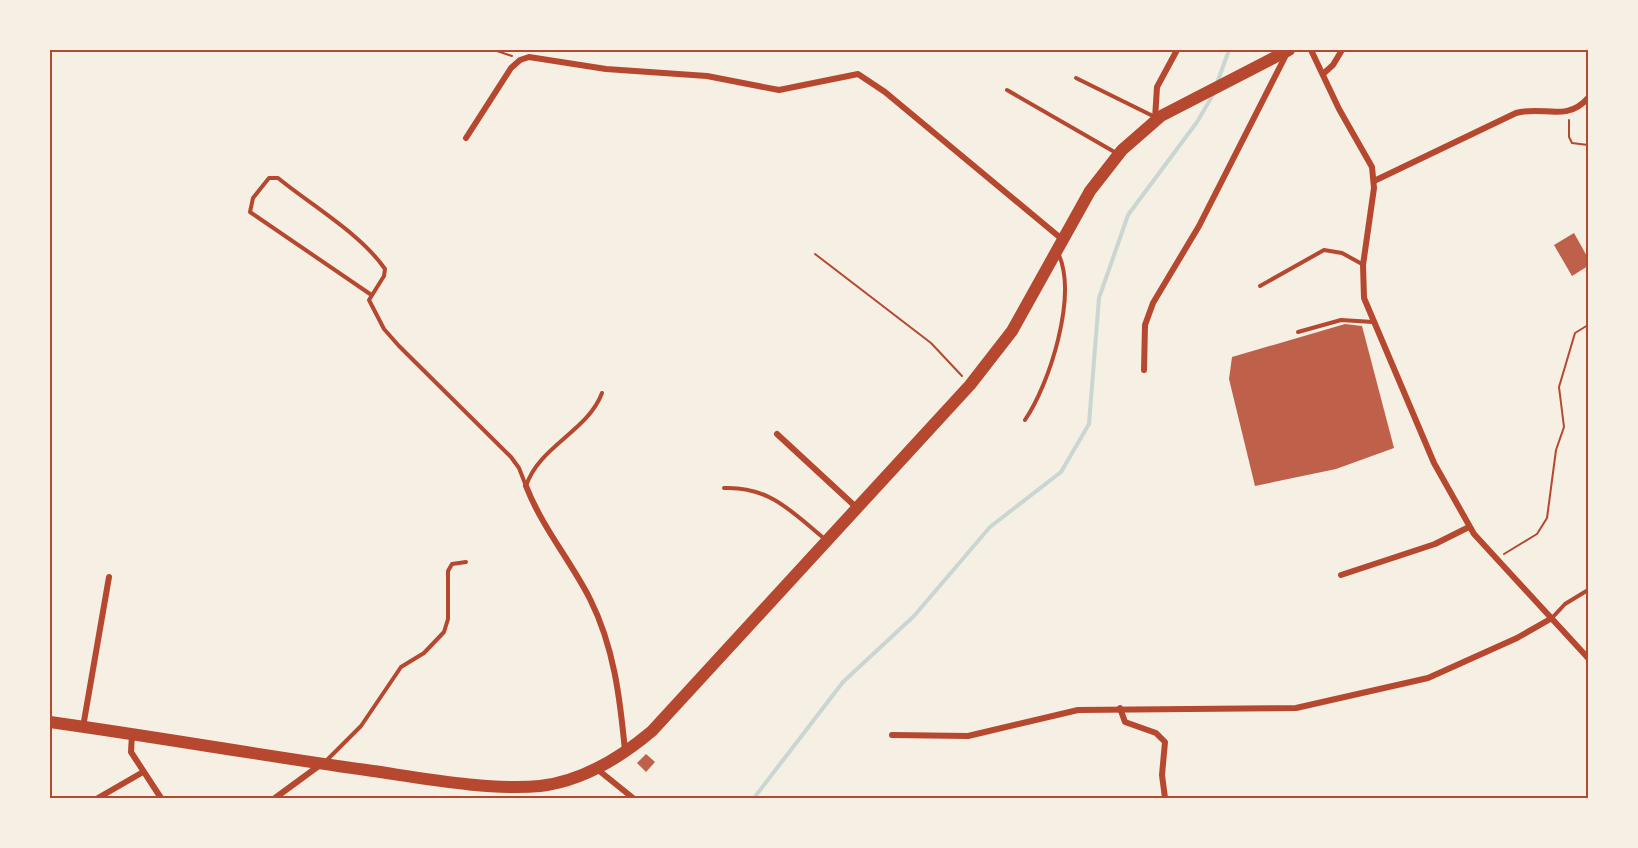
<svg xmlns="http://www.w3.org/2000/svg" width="1638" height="848" viewBox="0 0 1638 848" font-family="Barlow,sans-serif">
	<rect width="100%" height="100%" fill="#f6efe4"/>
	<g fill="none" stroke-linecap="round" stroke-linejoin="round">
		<g stroke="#c9d6d2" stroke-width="4">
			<polyline points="1217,83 1229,50"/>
			<polyline points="754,798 843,682 914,616 990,527 1061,472 1089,424 1099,298 1128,215 1197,122 1214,93"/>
		</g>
	</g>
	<g fill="#bf614a">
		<polygon points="1574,233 1588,258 1588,266 1572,276 1554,245"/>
		<polygon points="1345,324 1362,326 1394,448 1336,469 1255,486 1229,379 1232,357"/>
		<polygon points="646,754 655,762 646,772 637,763"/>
	</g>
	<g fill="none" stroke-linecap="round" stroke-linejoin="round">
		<g stroke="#b5482f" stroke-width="2">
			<polyline points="494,50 512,56"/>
			<polyline points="1569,120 1569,137 1572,143 1588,145"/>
			<polyline points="815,254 931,343 962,376"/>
			<polyline points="1504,554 1537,534 1547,518 1556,450 1564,427 1559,387 1575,333 1588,325"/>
		</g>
		<g stroke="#b5482f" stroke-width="4">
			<polyline points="1076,78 1155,117"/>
			<polyline points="1007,90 1118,154"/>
			<polyline points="1260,286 1324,250 1342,253 1362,264"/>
			<path d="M370 294 250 212 253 198 269 178H278C311 205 361 234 385 269L384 276 369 300 384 329 399 346 511 457 519 468 526 486"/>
			<polyline points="1298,332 1341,320 1373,322"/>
			<path d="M1025 420C1050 383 1077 297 1059 255"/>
			<path d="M526 486C539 446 588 431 602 393"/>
			<path d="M724 488C770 486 793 513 826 540"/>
			<polyline points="1552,618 1565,604 1588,590"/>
			<polyline points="327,760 361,726 401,667 424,653 444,632 448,619 448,571 452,564 466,562"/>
		</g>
		<g stroke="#b5482f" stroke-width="6">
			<polyline points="1311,50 1339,109 1372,167 1374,188 1363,265 1364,298 1434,463 1474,534 1588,658"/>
			<polyline points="1323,74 1333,65 1342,50"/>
			<polyline points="1155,119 1157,87 1177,50"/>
			<polyline points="466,138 511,68 520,60 529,57 606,69 707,76 779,90 858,74 885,92 1063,240"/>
			<path d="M1374 181 1516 113C1543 105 1566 123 1588 98"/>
			<polyline points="1144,370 1145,325 1153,303 1199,226 1287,53"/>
			<polyline points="777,434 857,508"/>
			<path d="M526 486C542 527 570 560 590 599 614 647 620 698 625 751"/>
			<polyline points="1341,575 1435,544 1469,527"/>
			<polyline points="1120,708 1125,722 1156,733 1165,742 1162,775 1165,798"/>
			<polyline points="83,727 109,577"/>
			<polyline points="132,734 131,752 161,798"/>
			<polyline points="892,735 968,736 1078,710 1296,708 1428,678 1517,638 1552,618"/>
			<polyline points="597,769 633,798"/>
			<polyline points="98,798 143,772"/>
			<polyline points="275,798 320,765"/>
		</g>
		<path stroke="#b5482f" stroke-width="12" d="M50 722C157 737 265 756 373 771 421 778 492 791 540 786 583 781 620 758 652 731L970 385 1012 331 1090 191 1122 150 1161 116 1289 50"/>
	</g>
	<rect width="1638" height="848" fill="none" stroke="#f6efe4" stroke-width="102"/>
	<rect x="51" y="51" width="1536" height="746" fill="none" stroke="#b5482f" stroke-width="2"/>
</svg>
